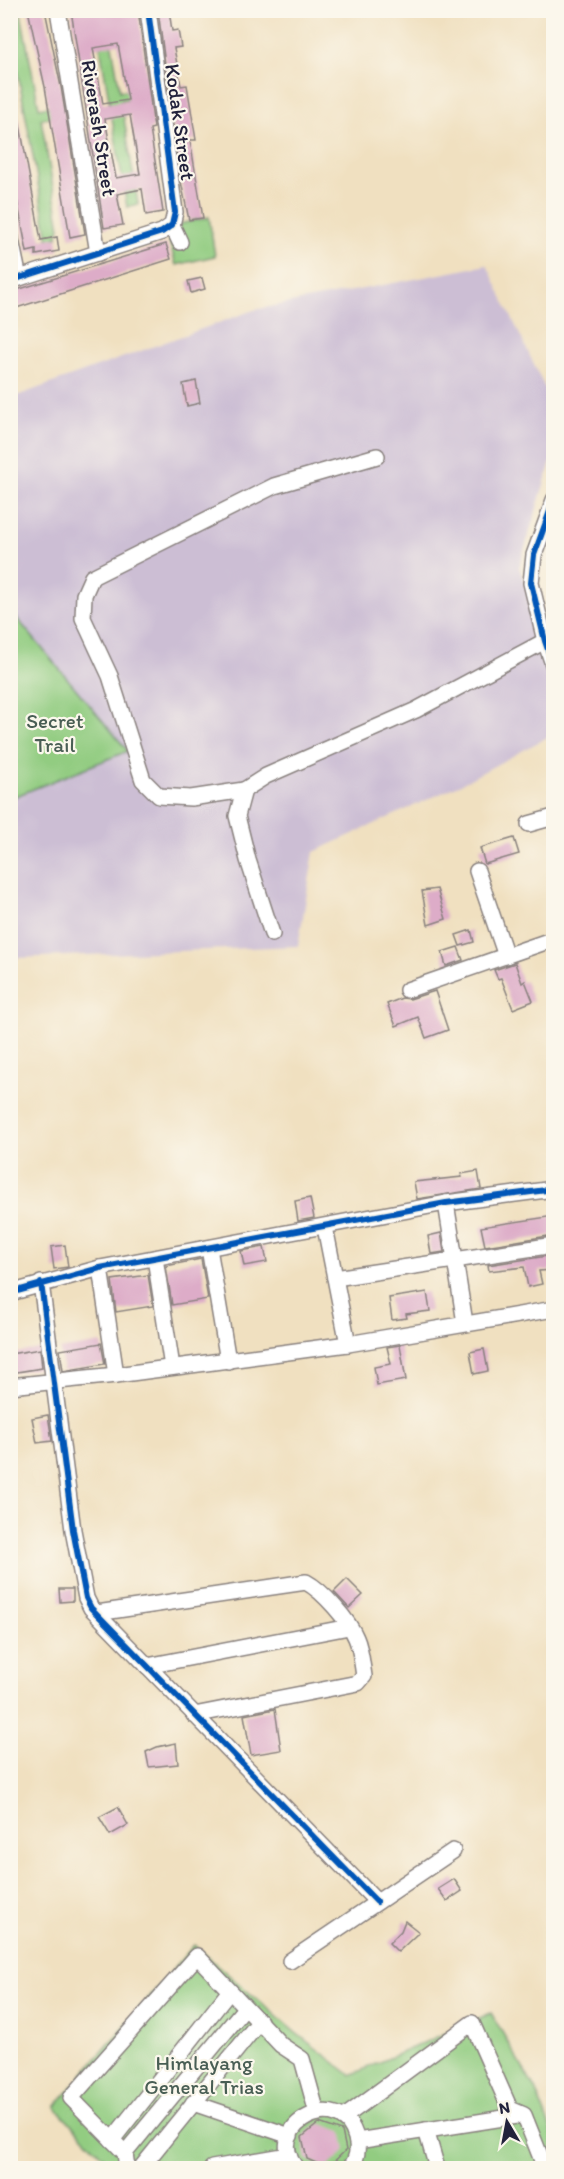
<svg xmlns="http://www.w3.org/2000/svg" width="564" height="2179" viewBox="0 0 564 2179" font-family="Itim,sans-serif">
	<rect width="100%" height="100%" fill="#fbf7ec"/>
	<filter id="ink" filterUnits="userSpaceOnUse"><feTurbulence type="fractalNoise" baseFrequency=".0167" numOctaves="2"/><feDisplacementMap in="SourceGraphic" scale="12" xChannelSelector="R" yChannelSelector="G"/><feConvolveMatrix kernelMatrix="1 2 1 2 8 2 1 2 1" color-interpolation-filters="sRGB"/></filter>
	<filter id="wash" filterUnits="userSpaceOnUse"><feTurbulence type="fractalNoise" baseFrequency=".008" numOctaves="4" result="noise"/><feDisplacementMap in="SourceGraphic" scale="24" xChannelSelector="R" yChannelSelector="G"/><feGaussianBlur stdDeviation="1.35" result="paint"/><feColorMatrix in="noise" values="0 0 0 0 0 0 0 0 0 0 0 0 0 0 0 0 0 1.4 0 .05"/><feComposite in="paint" operator="in"/></filter>
	<g filter="url(#wash)">
		<rect width="100%" height="100%" fill="#f0e0c0"/>
		<polygon fill="#ccbed4" points="487,265 553,405 553,455 519,567 553,667 553,734 459,785 314,852 298,946 17,958 11,941 11,398 254,310"/>
		<g fill="#92cc81" stroke="#5a775e" stroke-width="1.5">
			<polygon points="94,11 106,11 120,91 145,86 145,95 121,100 138,204 127,207"/>
			<polygon points="21,14 39,108 62,104 64,114 41,119 60,228 57,237 48,239 11,35 10,17"/>
			<polygon points="209,217 215,256 176,265 169,240 180,224"/>
			<polygon points="10,610 128,751 11,798 10,798"/>
			<polygon points="194,1945 296,2033 351,2075 491,2013 535,2089 553,2135 553,2168 114,2168 55,2107"/>
		</g>
		<g id="blocks">
			<g fill="#ddacc8" fill-rule="evenodd">
				<polygon points="28,10 45,10 61,87 85,234 70,237 45,87"/>
				<path d="M71 10H138L154 128 150 129 163 212 146 215 142 189 117 194 123 225 104 228ZM118 44 128 100 103 104 93 48ZM130 115 140 174 116 178 105 119Z"/>
				<polygon points="158,10 169,10 172,31 178,30 181,47 174,48 181,86 187,85 196,140 190,140 203,218 189,220 179,172"/>
				<polygon points="17,109 41,240 57,237 59,251 36,255 36,250 27,252 10,163 10,110"/>
				<polygon points="166,244 171,259 10,310 10,292"/>
				<polygon points="202,278 205,289 191,293 188,281"/>
				<polygon points="196,381 200,403 187,406 183,384"/>
				<polygon points="514,838 519,854 485,864 480,848"/>
				<polygon points="437,889 446,919 428,925 422,891"/>
				<polygon points="471,930 474,942 460,946 456,935"/>
				<polygon points="458,947 463,960 446,966 442,952"/>
				<polygon points="515,963 522,983 525,981 533,1001 513,1009 501,978 498,979 494,970"/>
				<polygon points="435,991 448,1030 426,1038 418,1017 396,1026 387,1004 402,998 410,999"/>
				<polygon points="478,1171 481,1189 417,1199 414,1182 462,1177 461,1174"/>
				<polygon points="310,1198 314,1218 298,1221 295,1201"/>
				<polygon points="554,1216 554,1235 485,1246 481,1227"/>
				<polygon points="441,1233 444,1252 431,1254 428,1236"/>
				<polygon points="65,1245 68,1267 54,1269 51,1247"/>
				<polygon points="264,1247 267,1262 244,1266 241,1251"/>
				<polygon points="554,1255 554,1270 539,1271 542,1284 528,1287 524,1267 489,1271 488,1265"/>
				<polygon points="201,1259 208,1299 172,1305 166,1266"/>
				<polygon points="148,1275 153,1306 116,1312 112,1280"/>
				<polygon points="427,1292 430,1311 406,1314 407,1318 392,1320 389,1298"/>
				<polygon points="101,1343 105,1364 63,1371 60,1350"/>
				<polygon points="400,1345 406,1380 377,1385 374,1367 391,1364 387,1347"/>
				<polygon points="40,1349 42,1368 10,1373 10,1354"/>
				<polygon points="484,1349 488,1371 474,1374 470,1352"/>
				<polygon points="48,1415 52,1441 37,1443 32,1418"/>
				<polygon points="347,1579 363,1595 349,1608 334,1592"/>
				<polygon points="59,1589 73,1589 73,1601 60,1602"/>
				<polygon points="275,1709 281,1750 251,1755 244,1715"/>
				<polygon points="176,1743 178,1764 149,1767 146,1752 157,1747"/>
				<polygon points="118,1807 128,1825 110,1835 99,1817"/>
				<polygon points="454,1879 462,1891 447,1901 438,1889"/>
				<polygon points="405,1921 419,1932 398,1952 389,1943 401,1931"/>
				<polygon points="319,2123 342,2131 346,2150 327,2168 307,2159 302,2137"/>
			</g>
		</g>
	</g>
	<g filter="url(#ink)">
		<use href="#blocks" fill-opacity="0" stroke="#89817e" stroke-width="1.5"/>
		<g fill="none" stroke-linecap="round" stroke-linejoin="round">
			<g stroke="#89817e" stroke-width="18">
				<g id="minor">
					<polyline points="58,10 98,253"/>
					<polyline points="172,225 180,242"/>
					<polyline points="10,235 19,278"/>
					<polyline points="10,281 162,232 172,225 175,212 148,10"/>
					<polyline points="554,500 534,555 531,583 545,641 554,667"/>
					<polyline points="244,790 191,798 159,796 143,780 110,676 83,618 84,595 92,577 274,486 377,456"/>
					<polyline points="529,824 554,817"/>
					<polyline points="477,871 506,956"/>
					<polyline points="272,934 248,860 237,816 244,790 266,776 416,710 545,641"/>
					<polyline points="407,990 554,939"/>
					<polyline points="446,1203 465,1323"/>
					<polyline points="325,1227 348,1344"/>
					<polyline points="209,1248 228,1361"/>
					<polyline points="155,1258 172,1367"/>
					<polyline points="100,1268 116,1375"/>
					<polyline points="335,1278 554,1245"/>
					<polyline points="41,1283 73,1530 86,1598 91,1608 377,1902"/>
					<polyline points="10,1293 100,1268 446,1203 554,1189"/>
					<polyline points="10,1386 116,1375 348,1344 554,1309"/>
					<path d="M97 1613 306 1582C323 1591 349 1621 356 1638 361 1649 362 1664 364 1676L358 1683 194 1715"/>
					<polyline points="147,1666 349,1627"/>
					<polyline points="290,1961 453,1851"/>
					<polyline points="193,2103 290,2136"/>
					<polyline points="343,2118 472,2023 510,2109 524,2115 545,2168"/>
					<polyline points="426,2130 437,2168"/>
					<polyline points="112,2140 229,1992"/>
					<polyline points="357,2141 523,2115"/>
					<polyline points="125,2153 245,2008"/>
					<polyline points="127,2168 125,2153 71,2098 197,1956 281,2045 302,2059 317,2113"/>
					<polyline points="141,2168 260,2021"/>
					<polyline points="212,2168 289,2155"/>
					<path d="M296 2168C261 2124 343 2085 356 2138 359 2148 357 2160 350 2168"/>
				</g>
			</g>
			<use href="#minor" stroke="#fff" stroke-width="15"/>
			<g stroke="#fbf7ec" stroke-width="10">
				<g id="cycleway">
					<polyline points="10,281 162,232 172,225 175,212 148,10"/>
					<polyline points="554,500 534,555 531,583 545,641 554,667"/>
					<polyline points="41,1283 73,1530 86,1598 91,1608 377,1902"/>
					<polyline points="10,1293 100,1268 446,1203 554,1189"/>
				</g>
			</g>
			<use href="#cycleway" stroke="#0057b8" stroke-width="6"/>
		</g>
	</g>
	<g text-anchor="middle" stroke-width="4.5" stroke-linejoin="round" paint-order="stroke">
		<g font-size="21" fill="#22223b" stroke="#fbf7ec">
			<text transform="translate(180 122) rotate(82)" y="7">Kodak Street</text>
			<text transform="translate(99 128) rotate(81)" y="7">Riverash Street</text>
		</g>
		<g font-size="21" fill="#495e54" stroke="#fbf7ec">
			<text x="55" y="728">Secret<tspan x="55" dy="24">Trail</tspan></text>
			<text x="204" y="2070">Himlayang<tspan x="204" dy="24">General Trias</tspan></text>
		</g>
	</g>
	<rect width="564" height="2179" fill="none" stroke="#fbf7ec" stroke-width="36"/>
	<g transform="translate(507 2122) rotate(350)" stroke="#fbf7ec" stroke-width="4.5" paint-order="stroke">
	<path d="M0-4.5L10 22L0 15L-10 22Z" fill="#22223b"/>
	<text y="-9" font-size="16" font-weight="bold" text-anchor="middle" fill="#22223b">N</text>
	</g>
</svg>
